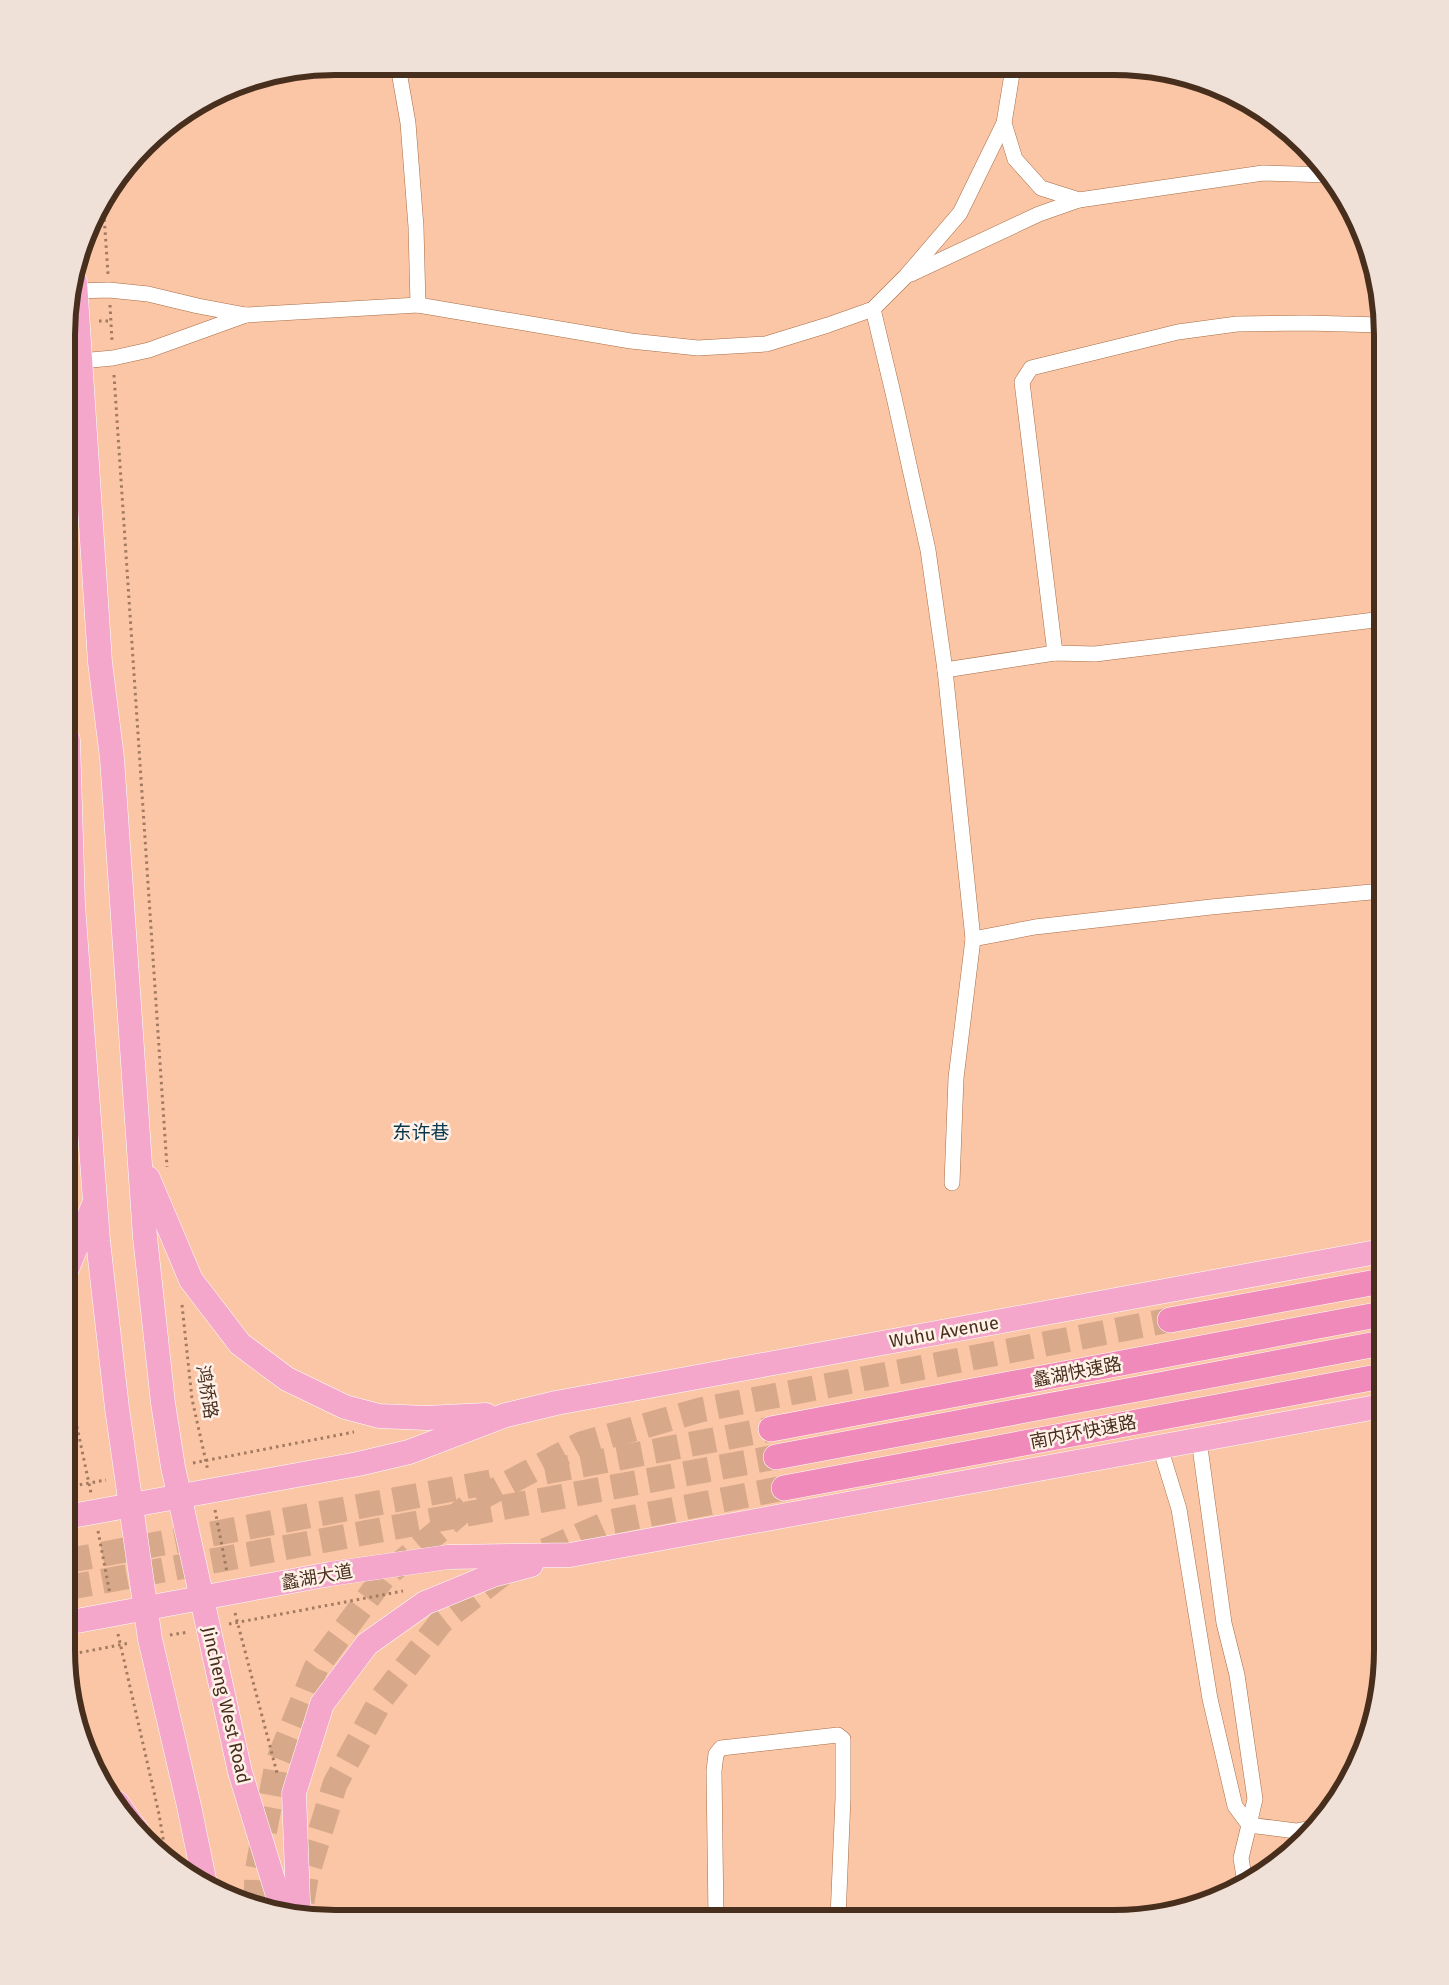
<svg xmlns="http://www.w3.org/2000/svg" width="1449" height="1985" viewBox="0 0 1449 1985" font-family="'Fira Sans','Noto Sans SC',sans-serif">
	<rect width="100%" height="100%" fill="#fbc6a5"/>
	<g fill="none" stroke-linecap="round" stroke-linejoin="round">
		<g stroke="#d7a88a" stroke-width="25" stroke-dasharray="25 12" stroke-linecap="butt">
			<polyline points="545,1472 771,1429"/>
			<polyline points="66,1561 496,1481"/>
			<polyline points="66,1588 776,1457"/>
			<polyline points="302,1902 306,1878 335,1784 382,1698 441,1622 515,1564 610,1522 784,1488"/>
			<polyline points="256,1905 257,1872 277,1764 316,1668 383,1578 473,1502 581,1444 700,1410 1170,1320"/>
		</g>
		<g stroke="#a86c45" stroke-width="9">
			<polyline id="service" points="67,1221 67,1193"/>
		</g>
		<g stroke="#a86c45" stroke-width="16">
			<g id="minor">
				<polyline points="398,66 408,123 416,227 418,305"/>
				<polyline points="1004,123 1015,159 1041,188 1079,200 1263,173 1329,175"/>
				<polyline points="911,274 1039,214 1079,200"/>
				<polyline points="75,291 109,290 148,294 198,306 246,315 149,350 113,358 80,361"/>
				<polyline points="873,309 894,397 928,550 945,670 973,939 956,1078 952,1183"/>
				<polyline points="246,315 418,305 631,341 698,348 766,344 828,325 873,309 906,276 960,213 1004,123 1013,68"/>
				<polyline points="1055,653 1022,382 1031,368 1178,332 1237,324 1306,323 1382,325"/>
				<polyline points="945,670 1055,653 1095,654 1383,619"/>
				<polyline points="973,939 1035,927 1211,907 1382,891"/>
				<polyline points="1160,1447 1179,1509 1210,1699 1235,1806 1249,1825 1255,1799 1237,1675 1224,1623 1199,1440"/>
				<polyline points="1245,1883 1241,1858 1249,1825 1296,1831 1312,1828"/>
				<polyline points="716,1918 714,1771 716,1754 721,1748 838,1735 843,1739 843,1798 838,1918"/>
			</g>
		</g>
		<g stroke="#fff" stroke-width="25">
			<g id="primary">
				<polyline points="75,282 100,662 112,758 145,1237 163,1403 173,1467 240,1772 283,1912"/>
				<polyline points="68,740 73,905 98,1241 117,1408 150,1639 189,1806 205,1884"/>
				<polyline points="148,1178 191,1280 240,1344 287,1379 345,1407 379,1416 426,1418 486,1415"/>
				<polyline points="67,1269 94,1204"/>
				<polyline points="66,1517 358,1464 409,1452 506,1415 556,1403 1382,1251"/>
				<polyline points="66,1623 330,1574 448,1557 570,1555 1382,1406"/>
				<polyline points="117,1803 137,1831"/>
				<polyline points="300,1916 298,1901 294,1793 322,1704 367,1644 425,1603 493,1575 531,1565"/>
			</g>
		</g>
		<g stroke="#fff" stroke-width="26">
			<g id="trunk">
				<polyline points="1170,1320 1382,1281"/>
				<polyline points="771,1429 1382,1314"/>
				<polyline points="776,1457 1382,1343"/>
				<polyline points="784,1488 1382,1376"/>
			</g>
		</g>
		<g stroke="#a17a61" stroke-width="3" stroke-dasharray="2.5 4" stroke-linecap="butt">
			<polyline points="103,200 108,274"/>
			<polyline points="110,305 112,341"/>
			<polyline points="99,321 111,321"/>
			<polyline points="114,375 167,1167"/>
			<polyline points="182,1305 192,1399 208,1471"/>
			<polyline points="67,1349 74,1413 91,1493"/>
			<polyline points="193,1463 354,1432"/>
			<polyline points="67,1487 106,1480"/>
			<polyline points="215,1510 227,1572"/>
			<polyline points="98,1531 110,1594"/>
			<polyline points="235,1613 277,1773"/>
			<polyline points="229,1624 403,1591"/>
			<polyline points="118,1634 159,1814 166,1856"/>
			<polyline points="170,1635 189,1632"/>
			<polyline points="67,1655 130,1643"/>
		</g>
		<use href="#service" stroke="#fff" stroke-width="8"/>
		<use href="#minor" stroke="#fff" stroke-width="15"/>
		<use href="#primary" stroke="#f4a7cb" stroke-width="24"/>
		<use href="#trunk" stroke="#f08aba" stroke-width="25"/>
	</g>
	<g text-anchor="middle" stroke-width="5" stroke-linejoin="round" paint-order="stroke">
		<g font-size="18" fill="#482e1d" stroke="#fff1e8">
			<text transform="translate(944 1332) rotate(-10)" y="6">Wuhu Avenue</text>
			<text transform="translate(1077 1372) rotate(-11)" y="6">蠡湖快速路</text>
			<text transform="translate(207 1392) rotate(81)" y="6">鸿桥路</text>
			<text transform="translate(1083 1432) rotate(-11)" y="6">南内环快速路</text>
			<text transform="translate(317 1577) rotate(-10)" y="6">蠡湖大道</text>
			<text transform="translate(226 1705) rotate(77)" y="6">Jincheng West Road</text>
		</g>
		<g font-size="19" fill="#08364b" stroke="#fff1e8">
			<text x="421" y="1139">东许巷</text>
		</g>
	</g>
	<path d="M0 0H1449V1985H0ZM335 75H1114A260 260 0 0 1 1374 335V1650A260 260 0 0 1 1114 1910H335A260 260 0 0 1 75 1650V335A260 260 0 0 1 335 75Z" fill="#f0e1d8" fill-rule="evenodd"/>
	<path fill="none" stroke="#482e1d" stroke-width="6" d="M335 75H1114A260 260 0 0 1 1374 335V1650A260 260 0 0 1 1114 1910H335A260 260 0 0 1 75 1650V335A260 260 0 0 1 335 75Z"/>
</svg>
